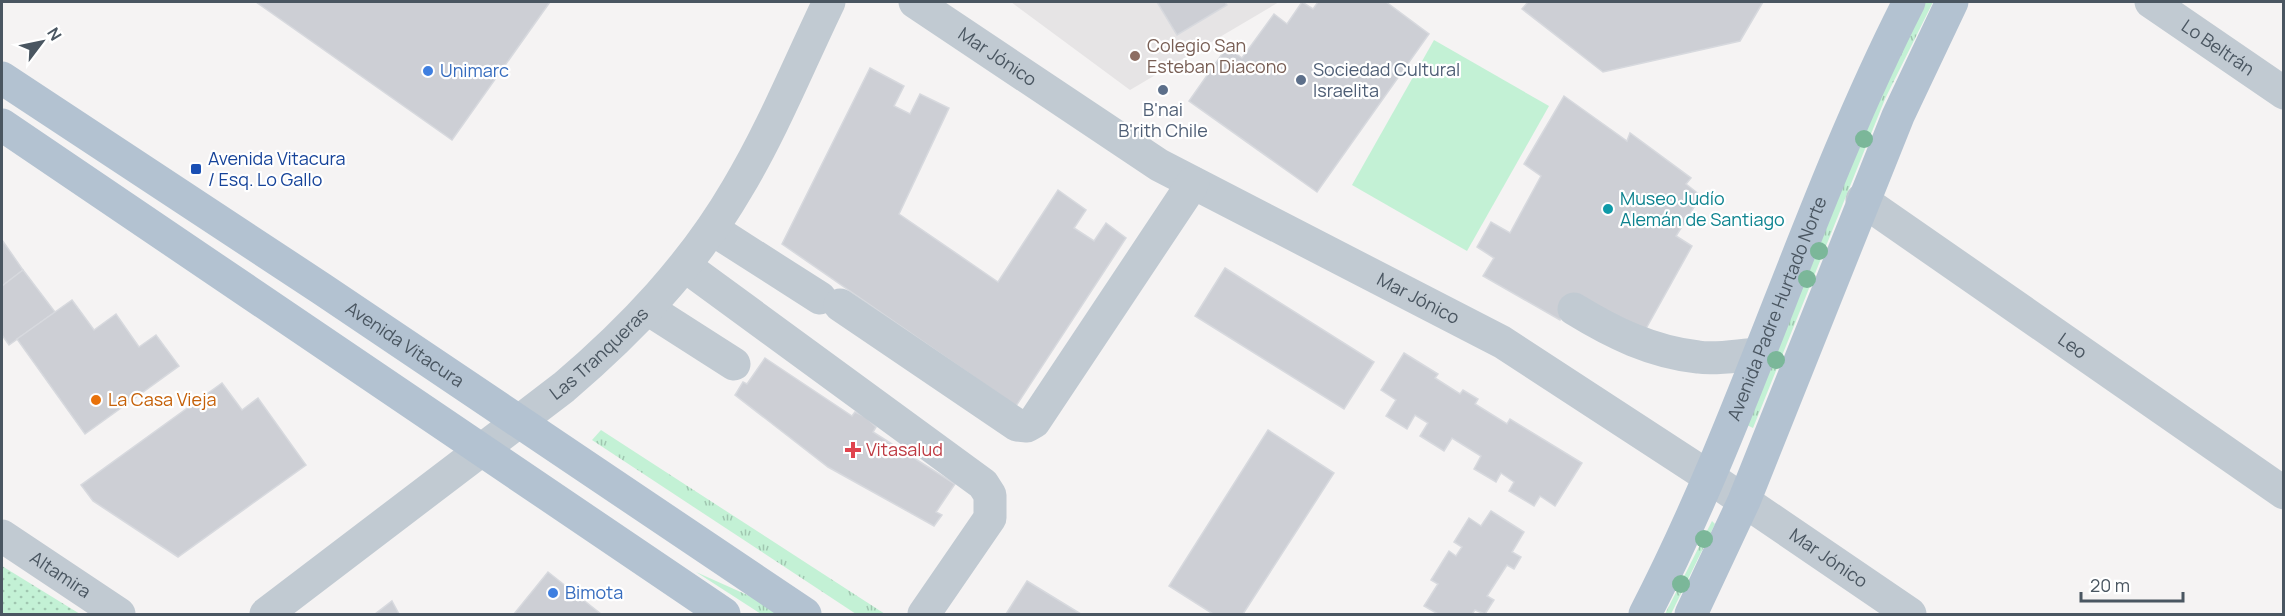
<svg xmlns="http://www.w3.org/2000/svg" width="2285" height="616" viewBox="0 0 2285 616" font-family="Manrope,sans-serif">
	<defs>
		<pattern id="grass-tufts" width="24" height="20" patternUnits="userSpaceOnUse" patternTransform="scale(1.5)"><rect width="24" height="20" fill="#c3f1d5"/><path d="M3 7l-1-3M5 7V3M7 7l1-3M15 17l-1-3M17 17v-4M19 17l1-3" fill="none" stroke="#a0c6b0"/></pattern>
		<pattern id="park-dots" width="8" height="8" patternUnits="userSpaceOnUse" patternTransform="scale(1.5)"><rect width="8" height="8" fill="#c3f1d5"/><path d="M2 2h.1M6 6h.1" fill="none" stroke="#a0c6b0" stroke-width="1.8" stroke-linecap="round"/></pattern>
	</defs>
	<rect width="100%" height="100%" fill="#f5f3f3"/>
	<polygon fill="#e6e4e5" points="1011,2 1279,2 1130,90"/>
	<g fill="url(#grass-tufts)">
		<polygon points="1924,2 1933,2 1885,99 1753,428 1747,425 1843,180"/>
		<polygon points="601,430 885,614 856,614 592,440"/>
		<polygon points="1712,521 1715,524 1671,614 1665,614"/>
		<polygon points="696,572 790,614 761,614"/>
	</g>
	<polygon fill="url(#park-dots)" points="2,566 80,614 2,614"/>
	<polygon fill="#c3f1d5" points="1434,40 1549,106 1467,251 1352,185"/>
	<g fill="#cdcfd5" stroke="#d7d9de" stroke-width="1.5">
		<polygon points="256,2 550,2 452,140"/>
		<polygon points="1157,2 1225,2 1227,5 1177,35"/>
		<polygon points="1302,2 1313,9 1318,2 1386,2 1429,34 1317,192 1189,101 1227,47 1242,58 1274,14 1287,24"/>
		<polygon points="1528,2 1763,2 1740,41 1603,72 1522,9"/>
		<polygon points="870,68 904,86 894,106 910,114 920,94 949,108 899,214 998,282 1058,190 1086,210 1074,228 1094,241 1106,223 1126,238 1016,406 782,244"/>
		<polygon points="1564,96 1627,141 1630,133 1691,178 1686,184 1701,196 1676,236 1692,246 1643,334 1576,294 1560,320 1483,276 1494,258 1477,247 1491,222 1510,233 1541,176 1524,164"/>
		<polygon points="2,240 23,270 2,286"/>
		<polygon points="1225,268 1374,362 1344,409 1195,316"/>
		<polygon points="23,270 55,312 9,345 2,335 2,286"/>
		<polygon points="72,300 94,330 116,314 139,347 156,335 179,366 85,434 17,339"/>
		<polygon points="1404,353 1438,374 1435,378 1460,394 1463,390 1478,399 1475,404 1507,424 1510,419 1582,463 1555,506 1540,496 1534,506 1509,491 1514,482 1501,473 1496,482 1474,469 1481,456 1452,438 1444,451 1420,436 1428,423 1415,415 1407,429 1386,416 1396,400 1381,390"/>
		<polygon points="765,358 852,416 855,412 866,417 876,427 873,432 955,484 936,512 942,515 934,526 828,467 735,395 743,382 747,384"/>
		<polygon points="222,383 242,410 258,398 306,465 178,557 93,501 81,485"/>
		<polygon points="1268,430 1334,473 1243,614 1213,614 1169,586"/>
		<polygon points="1491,511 1524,532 1512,552 1521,557 1514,569 1507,565 1487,596 1494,600 1485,614 1475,610 1472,614 1438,614 1424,606 1438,584 1431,580 1449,551 1456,556 1462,547 1454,542 1469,518 1481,526"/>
		<polygon points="548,572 601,614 514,614"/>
		<polygon points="1027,581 1081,614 1006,614"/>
		<polygon points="392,601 399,614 375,614"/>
	</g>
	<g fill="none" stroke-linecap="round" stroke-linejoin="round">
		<g stroke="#c1cad2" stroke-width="33">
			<path id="s1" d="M915 2 1159 165 1502 342 1709 477 1910 614"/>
			<path id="s2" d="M2151 2 2284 93"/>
			<path id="s3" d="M1862 200 2284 493"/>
			<polyline points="712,229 820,298"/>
			<polyline points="685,266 983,484 990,495 990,518 924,614"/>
			<polyline points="840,305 1017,425 1027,426 1034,422 1193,183"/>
			<polyline points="648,309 734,364"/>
			<path d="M1574 309C1613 333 1652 352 1698 357 1717 360 1739 355 1758 354"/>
			<path id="s4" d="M2 536 119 614"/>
			<path id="s5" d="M266 614 564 387C632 329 692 266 737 189 773 129 799 64 829 2"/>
		</g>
		<g stroke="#b3c2d1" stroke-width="33">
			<path id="s6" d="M2 78 322 289 805 614"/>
			<polyline points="2,125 724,614"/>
			<path id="s7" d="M1645 614C1747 417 1808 200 1909 2"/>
			<polyline points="1691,614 1744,501 1898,116 1952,2"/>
		</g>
	</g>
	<g fill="#7bb799">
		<circle cx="1864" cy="139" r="9"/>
		<circle cx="1819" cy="251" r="9"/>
		<circle cx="1807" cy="279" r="9"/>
		<circle cx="1776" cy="360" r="9"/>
		<circle cx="1704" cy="539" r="9"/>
		<circle cx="1681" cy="584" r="9"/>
	</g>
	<circle fill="#8d6e63" stroke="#fff" stroke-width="2" cx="1135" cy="56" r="6"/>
	<g fill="#3f7fe0" stroke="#fff" stroke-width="2">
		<circle cx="428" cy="71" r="6"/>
		<circle cx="553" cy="593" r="6"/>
	</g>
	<g fill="#5c6f8a" stroke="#fff" stroke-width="2">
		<circle cx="1301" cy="80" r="6"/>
		<circle cx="1163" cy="90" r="6"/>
	</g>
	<rect fill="#1a4fb4" stroke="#fff" stroke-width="2" x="190" y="163" width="12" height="12" rx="3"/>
	<circle fill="#0f9aa8" stroke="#fff" stroke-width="2" cx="1608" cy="209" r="6"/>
	<circle fill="#e8710a" stroke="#fff" stroke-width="2" cx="96" cy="400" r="6"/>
	<path fill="#e0444e" stroke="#fff" stroke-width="2" d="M850 441h6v6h6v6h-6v6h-6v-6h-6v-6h6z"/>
	<g text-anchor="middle" stroke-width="4.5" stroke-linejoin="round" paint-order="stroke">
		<g font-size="18" fill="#785e54" stroke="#fff" text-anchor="start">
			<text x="1147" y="52">Colegio San<tspan x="1147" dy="21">Esteban Diacono</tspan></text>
		</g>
		<g font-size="18" fill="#4a5661" stroke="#fff">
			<text dy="6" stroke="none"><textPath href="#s2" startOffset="81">Lo Beltrán</textPath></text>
			<text dy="6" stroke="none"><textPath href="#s1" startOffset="99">Mar Jónico</textPath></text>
			<text dy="6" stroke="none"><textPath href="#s1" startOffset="585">Mar Jónico</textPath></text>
			<text dy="6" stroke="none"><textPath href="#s7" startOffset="333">Avenida Padre Hurtado Norte</textPath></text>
			<text dy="6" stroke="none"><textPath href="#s6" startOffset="483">Avenida Vitacura</textPath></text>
			<text dy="6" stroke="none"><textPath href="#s3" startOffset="256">Leo</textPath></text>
			<text dy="6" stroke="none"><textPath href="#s5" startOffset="423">Las Tranqueras</textPath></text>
			<text dy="6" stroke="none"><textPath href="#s1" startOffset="1071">Mar Jónico</textPath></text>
			<text dy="6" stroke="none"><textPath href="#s4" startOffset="70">Altamira</textPath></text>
		</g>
		<g font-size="18" fill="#4e5e75" stroke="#fff" text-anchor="start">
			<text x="1313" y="76">Sociedad Cultural<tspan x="1313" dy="21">Israelita</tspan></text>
			<text x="1163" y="116" text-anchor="middle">B'nai<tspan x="1163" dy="21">B'rith Chile</tspan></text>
		</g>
		<g font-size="18" fill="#366cbe" stroke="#fff" text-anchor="start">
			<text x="440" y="77">Unimarc</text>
			<text x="565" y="599">Bimota</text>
		</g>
		<g font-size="18" fill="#164399" stroke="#fff" text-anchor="start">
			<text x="208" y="165">Avenida Vitacura<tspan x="208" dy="21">/ Esq. Lo Gallo</tspan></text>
		</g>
		<g font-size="18" fill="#0d838f" stroke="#fff" text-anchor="start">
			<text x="1620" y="205">Museo Judío<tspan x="1620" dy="21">Alemán de Santiago</tspan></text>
		</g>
		<g font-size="18" fill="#c56008" stroke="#fff" text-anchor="start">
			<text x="108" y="406">La Casa Vieja</text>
		</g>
		<g font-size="18" fill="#be3a42" stroke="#fff" text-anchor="start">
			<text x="866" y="456">Vitasalud</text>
		</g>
	</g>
	<rect width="2285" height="616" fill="none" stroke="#4a5661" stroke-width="6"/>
	<g transform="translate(42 42) rotate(58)" stroke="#ffffff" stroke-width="4.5" paint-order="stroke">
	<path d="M0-4.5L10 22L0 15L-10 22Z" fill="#4a5661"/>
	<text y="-9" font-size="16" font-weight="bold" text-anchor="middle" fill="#4a5661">N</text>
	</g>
	<path d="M2081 592v9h102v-9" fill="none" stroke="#4a5661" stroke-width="3"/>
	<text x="2090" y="592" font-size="18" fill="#4a5661" stroke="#ffffff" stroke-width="4.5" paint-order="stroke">20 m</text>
</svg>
